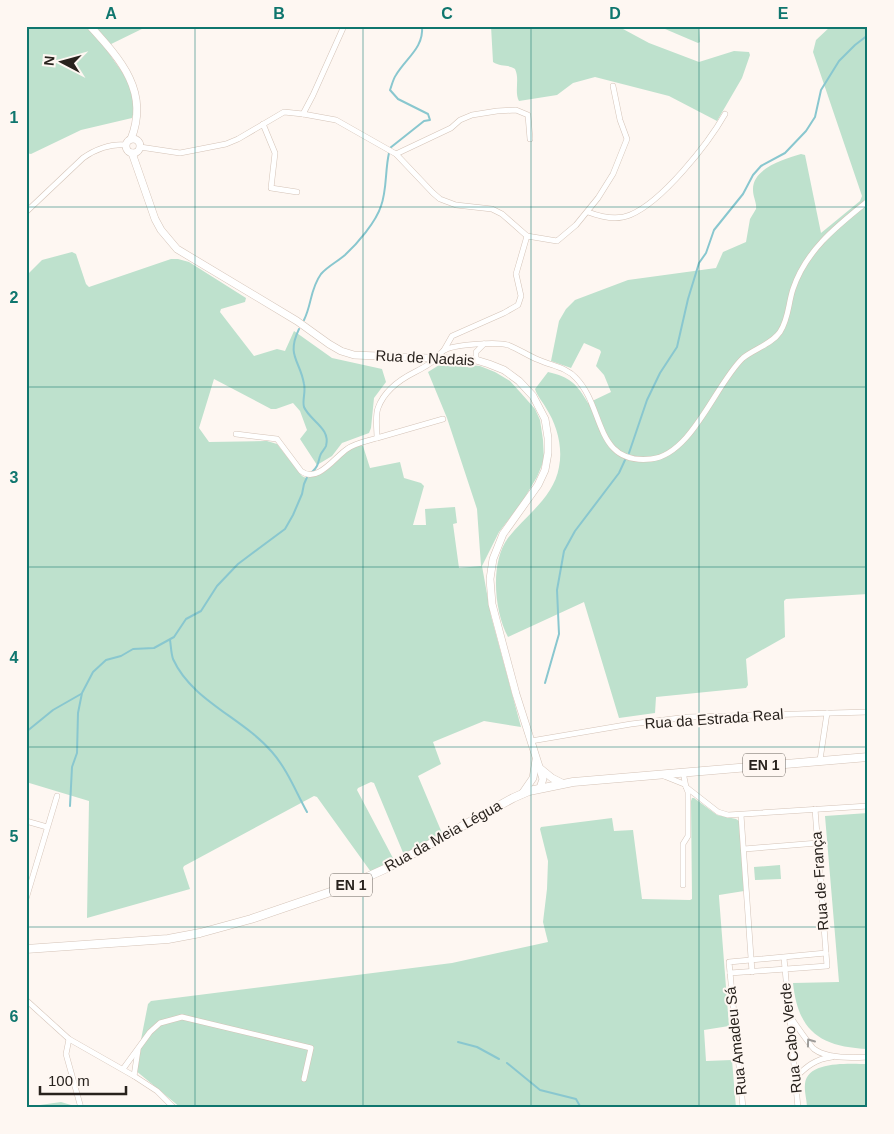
<svg xmlns="http://www.w3.org/2000/svg" width="894" height="1134" viewBox="0 0 894 1134" font-family="Helvetica,sans-serif">
	<rect width="100%" height="100%" fill="#fef7f2"/>
	<g fill="#bee1cd">
		<path d="M26 26H148L105 47C117 68 143 91 132 118L81 130 31 154 26 153Z"/>
		<path d="M491 26H622L623 29 649 43 699 62 734 51 749 52 750 55 742 78 717 121 669 96 595 77 573 83 557 95 519 101C514 92 520 79 515 69 508 64 500 67 493 62Z"/>
		<polygon points="658,26 699,26 700,42 698,43"/>
		<path d="M831 26H868V594L786 599 784 601 785 637 746 659 748 685 746 688 656 697 655 713 619 718 584 602 508 637C494 611 490 562 508 538 526 515 554 497 559 467 563 447 557 425 546 408 543 402 537 396 535 389L548 372C570 377 577 384 588 403L611 392 604 375 596 366 601 352 600 350 584 343 571 368 551 361 559 321 566 309 575 300 628 280 716 268 723 252 746 242 750 219 756 209C757 203 753 197 753 190 752 168 785 159 801 154L805 155 821 233 860 201 862 196 813 52 816 40Z"/>
		<polygon points="72,252 76,254 86,284 89,287 171,259 178,259 189,262 246,298 245,302 221,309 220,312 254,356 277,349 285,351 294,331 332,358 382,369 386,382 374,398 371,428 369,433 342,443 332,456 317,465 300,439 307,430 300,411 293,403 276,409 271,409 214,379 199,428 209,442 267,441 277,444 302,476 306,478 323,473 333,465 348,450 360,445 363,446 370,468 400,462 404,478 421,483 424,486 413,525 426,525 425,509 455,507 457,523 453,524 459,568 481,566 477,509 447,418 428,372 444,362 480,366 495,372 510,381 520,392 535,409 540,420 543,440 544,460 537,477 522,502 499,532 482,566 491,616 521,727 484,721 433,742 441,764 418,776 442,833 404,855 374,783 371,782 358,788 357,790 394,860 393,862 371,872 317,797 314,796 184,866 183,868 190,889 87,918 89,801 26,782 26,276 42,260"/>
		<polygon points="694,798 717,815 736,819 739,821 744,891 719,895 719,897 729,1026 704,1030 706,1061 732,1060 736,1108 181,1108 135,1070 148,1004 151,1001 452,963 548,942 543,922 547,889 548,861 540,829 541,827 612,818 614,831 633,830 642,899 690,900 692,899 691,801 692,798"/>
		<path d="M868 813V1049C820 1047 798 1031 793 983L839 982 825 816Z"/>
		<polygon points="780,865 781,879 755,880 754,867"/>
		<path d="M868 1064V1108H807C807 1100 804 1091 805 1084 807 1060 851 1064 868 1064Z"/>
		<polygon points="61,1102 81,1108 26,1108 26,1107"/>
	</g>
	<g fill="none" stroke-linecap="round" stroke-linejoin="round">
		<g stroke="#89c7cf" stroke-width="2">
			<path d="M390 148 424 121 430 120 428 114 398 99 390 90C392 85 393 79 396 75 406 58 424 48 422 26"/>
			<path d="M304 320C312 304 310 289 321 274 328 266 337 262 345 255 357 244 376 222 381 206 387 190 385 170 389 153"/>
			<path d="M299 329C286 356 300 360 304 384 306 392 302 400 304 407 310 421 331 428 326 446 325 449 321 452 320 456 318 463 318 467 312 472"/>
			<polyline points="629,453 647,400 660,373 677,347 688,299 699,263 706,253 714,230 743,194 753,175 761,166 785,153 806,131 815,117 821,90 839,61 855,45 868,35"/>
			<path d="M170 640C171 646 171 653 173 659 192 701 243 718 272 752 287 769 296 792 307 812"/>
			<polyline points="545,683 559,634 557,590 564,551 575,531 619,473 625,460"/>
			<polyline points="26,732 53,710 81,694"/>
			<polyline points="70,806 72,767 77,753 78,713 82,693 93,672 106,660 121,656 133,649 154,648 174,637 186,619 201,611 217,586 238,564 285,529 293,515 302,494 304,484 308,475"/>
			<polyline points="458,1042 477,1047 499,1059"/>
			<polyline points="507,1063 540,1090 576,1099 581,1108"/>
		</g>
		<g stroke="#d4c3b7" stroke-width="6">
			<g id="street">
				<polyline points="303,114 313,95 344,26"/>
				<polyline points="263,124 275,153 271,188 297,192"/>
				<polyline points="140,147 180,153 226,144 238,139 284,112 303,114 336,120 396,154 433,193 440,199 456,205 492,209 502,214 527,236"/>
				<polyline points="396,154 451,128 460,120 472,115 497,111 516,110 528,115 530,139"/>
				<path d="M26 212 83 158C94 150 111 143 126 145"/>
				<path d="M588 212C601 217 616 221 630 215 662 202 708 144 725 114"/>
				<polyline points="527,236 557,241 576,225 598,198 613,174 627,139 620,120 613,86"/>
				<polyline points="444,350 452,336 504,313 518,305 521,296 516,274 527,236"/>
				<polyline points="476,360 476,352 484,344"/>
				<path d="M236 434 277 439 301 471C317 484 335 457 347 449 355 443 368 441 377 438 377 429 375 416 378 408 384 391 399 380 415 372 423 368 430 364 437 358 439 355 442 351 445 350 455 344 498 342 508 345 519 349 528 356 539 360 552 366 566 367 576 378 605 408 594 465 651 459 692 455 716 383 743 358 754 349 772 344 780 332 789 318 788 304 793 289 806 250 837 226 868 201"/>
				<polyline points="377,438 443,419"/>
				<polyline points="531,741 631,724 688,717 868,712"/>
				<polyline points="820,760 827,713"/>
				<polyline points="683,772 686,787 718,812 728,815 868,806"/>
				<polyline points="664,776 684,784"/>
				<polyline points="741,815 752,972"/>
				<polyline points="26,821 47,827"/>
				<polyline points="744,849 818,843"/>
				<polyline points="683,885 683,844 688,836 688,792 686,787"/>
				<polyline points="26,899 57,796"/>
				<polyline points="784,958 798,1108"/>
				<polyline points="730,973 827,966 815,809"/>
				<polyline points="26,1000 69,1039 134,1076 157,1091 174,1108"/>
				<path d="M788 1014C795 1023 808 1043 814 1049 827 1059 852 1058 868 1057"/>
				<polyline points="69,1039 66,1054 81,1108"/>
				<polyline points="123,1069 150,1032 160,1023 182,1017 311,1048 304,1079"/>
				<polyline points="134,1076 138,1050"/>
				<path d="M795 1078C806 1067 815 1059 832 1057"/>
				<polyline points="743,1108 729,962 826,953"/>
			</g>
		</g>
		<g stroke="#d4c3b7" stroke-width="8">
			<g id="secondary">
				<path d="M90 26C120 59 150 91 131 139"/>
				<circle cx="133" cy="146" r="7"/>
				<polyline points="132,153 155,219 161,230 177,249 297,321 329,344 341,351 354,355 476,360 489,364 504,370 519,381 533,396 545,419 548,438 548,453 545,470 538,485 503,534 493,559 490,579 492,604 516,694 543,779 540,788"/>
				<polyline points="541,769 552,778 562,783"/>
				<polyline points="522,794 533,778 536,760"/>
			</g>
		</g>
		<g stroke="#d4c3b7" stroke-width="9">
			<polyline id="primary" points="26,949 168,939 200,933 251,919 345,887 387,868 513,798 529,791 573,782 868,757"/>
		</g>
		<use href="#street" stroke="#fff" stroke-width="5"/>
		<use href="#secondary" stroke="#fff" stroke-width="7"/>
		<use href="#primary" stroke="#fff" stroke-width="8"/>
	</g>
	<defs><path id="oneway-chevron" d="M-2-3.5L2.5 0L-2 3.5" fill="none" stroke-width="1.6" stroke-linecap="round" stroke-linejoin="round" transform="scale(1.25)"/></defs>
	<use stroke="#9e9c99" href="#oneway-chevron" transform="translate(810 1042) rotate(-126)"/>
	<path fill="none" stroke="#0f766e" stroke-width="1" stroke-opacity="0.55" d="M195 26V1108M363 26V1108M531 26V1108M699 26V1108M26 207H868M26 387H868M26 567H868M26 747H868M26 927H868"/>
	<g text-anchor="middle" stroke-width="4" stroke-linejoin="round" paint-order="stroke">
		<g fill="#fef7f2" stroke="#68625d" stroke-width="1">
			<rect x="743" y="753.5" width="42" height="23" rx="4"/>
			<rect x="330" y="873.5" width="42" height="23" rx="4"/>
		</g>
		<g font-size="14" font-weight="bold" fill="#28221d">
			<text x="764" y="770">EN 1</text>
			<text x="351" y="890">EN 1</text>
		</g>
		<g font-size="15" fill="#28221d" stroke="#fef7f2">
			<text transform="translate(425 358) rotate(3)" y="5">Rua de Nadais</text>
			<text transform="translate(714 719) rotate(-4)" y="5">Rua da Estrada Real</text>
			<text transform="translate(443 836) rotate(-29)" y="5">Rua da Meia Légua</text>
			<text transform="translate(820 881) rotate(-94)" y="5">Rua de França</text>
			<text transform="translate(791 1038) rotate(-96)" y="5">Rua Cabo Verde</text>
			<text transform="translate(736 1041) rotate(-96)" y="5">Rua Amadeu Sá</text>
		</g>
	</g>
	<rect width="894" height="1134" fill="none" stroke="#fef7f2" stroke-width="55"/>
	<g transform="translate(62 62) rotate(276)" stroke="#fef7f2" stroke-width="4" paint-order="stroke">
	<path d="M0-4L9 19L0 12L-9 19Z" fill="#28221d"/>
	<text y="-8" font-size="14" font-weight="bold" text-anchor="middle" fill="#28221d">N</text>
	</g>
	<path d="M40 1086v8h86v-8" fill="none" stroke="#28221d" stroke-width="2.5"/>
	<text x="48" y="1086" font-size="15" fill="#28221d" stroke="#fef7f2" stroke-width="4" paint-order="stroke">100 m</text>
	<rect x="28" y="28" width="838" height="1078" fill="none" stroke="#0f766e" stroke-width="2"/>
	<g font-size="16" text-anchor="middle" font-weight="bold" fill="#0f766e">
		<text x="111" y="19">A</text>
		<text x="279" y="19">B</text>
		<text x="447" y="19">C</text>
		<text x="615" y="19">D</text>
		<text x="783" y="19">E</text>
		<text x="14" y="123">1</text>
		<text x="14" y="303">2</text>
		<text x="14" y="483">3</text>
		<text x="14" y="663">4</text>
		<text x="14" y="842">5</text>
		<text x="14" y="1022">6</text>
	</g>
</svg>
